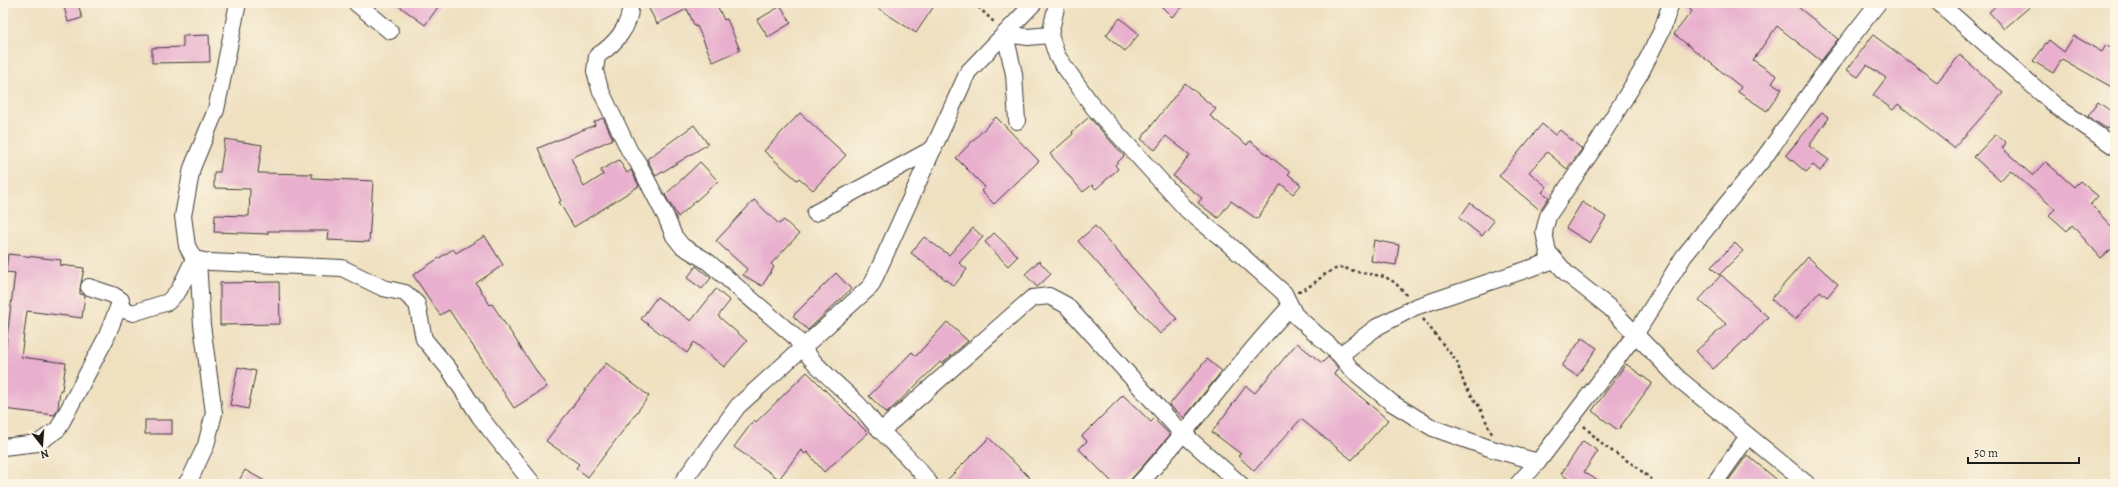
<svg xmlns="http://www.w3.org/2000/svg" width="2118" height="487" viewBox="0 0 2118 487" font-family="Alegreya,serif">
	<rect width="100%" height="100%" fill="#fcf5e5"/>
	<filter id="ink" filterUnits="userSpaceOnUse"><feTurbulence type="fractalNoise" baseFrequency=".025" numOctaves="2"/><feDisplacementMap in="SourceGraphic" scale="8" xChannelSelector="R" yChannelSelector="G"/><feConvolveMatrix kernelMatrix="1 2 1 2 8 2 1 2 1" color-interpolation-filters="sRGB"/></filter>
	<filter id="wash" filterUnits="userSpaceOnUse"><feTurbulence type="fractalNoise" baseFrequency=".012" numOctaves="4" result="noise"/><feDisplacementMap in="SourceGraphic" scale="16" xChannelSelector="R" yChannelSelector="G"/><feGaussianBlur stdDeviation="0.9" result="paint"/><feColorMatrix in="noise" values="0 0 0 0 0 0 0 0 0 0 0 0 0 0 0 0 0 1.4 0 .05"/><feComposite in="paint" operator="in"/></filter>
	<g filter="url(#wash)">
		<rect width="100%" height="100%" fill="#efe0c0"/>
		<g id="blocks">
			<g fill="#e8b0ce">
				<polygon points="63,3 78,3 82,18 68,22"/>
				<polygon points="395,3 441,3 425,25"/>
				<polygon points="646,3 716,3 724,20 727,19 740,50 713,62 697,26 695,27 687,9 657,24"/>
				<polygon points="870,3 936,3 916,33"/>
				<polygon points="1158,3 1187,3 1172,17"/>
				<polygon points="1682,3 1793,3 1838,39 1821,61 1777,26 1753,60 1777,76 1772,83 1782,89 1767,111 1738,92 1741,87 1674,34 1692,11"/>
				<polygon points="1999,3 2034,3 2004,29 1989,12"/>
				<polygon points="781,6 791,23 768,37 757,20"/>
				<polygon points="1120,18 1139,34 1125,51 1106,35"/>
				<polygon points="209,35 210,62 152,63 152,48 183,47 183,36"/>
				<polygon points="1873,35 1937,82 1960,55 2003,93 1954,148 1898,104 1893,110 1873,95 1886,78 1867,65 1858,77 1847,70"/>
				<polygon points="2074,36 2102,52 2106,45 2115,51 2115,89 2062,59 2053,73 2033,61 2049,40 2064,52"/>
				<polygon points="1185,83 1216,109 1210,116 1247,145 1250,141 1290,172 1288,174 1301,185 1293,194 1281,184 1257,219 1231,201 1218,218 1198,203 1202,198 1173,176 1190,155 1166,136 1155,150 1141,139"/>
				<polygon points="2098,102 2115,114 2115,118 2107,129 2088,116"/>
				<polygon points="1822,112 1829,118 1809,146 1829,160 1820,171 1813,165 1806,172 1786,155"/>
				<polygon points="800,113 846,155 813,190 799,178 797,180 764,151"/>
				<polygon points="996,117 1039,161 994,204 981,191 985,187 956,158"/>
				<polygon points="1089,117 1124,156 1115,165 1118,169 1096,189 1092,185 1083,192 1050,154 1073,134 1072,132"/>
				<polygon points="603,118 613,139 571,158 584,187 603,175 601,170 619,160 627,173 631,170 639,186 574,227 559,202 561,201 538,148 595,125 594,122"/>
				<polygon points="1542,124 1555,135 1560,130 1582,149 1567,169 1547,152 1529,172 1547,187 1542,192 1549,197 1540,210 1499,176"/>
				<polygon points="694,125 708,144 656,176 647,159"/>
				<polygon points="1996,134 2006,143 2002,148 2033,176 2046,162 2074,187 2080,181 2098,196 2091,204 2115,231 2115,246 2101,258 2072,225 2067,231 2049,215 2055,209 2010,170 2000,181 1974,157"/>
				<polygon points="225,139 262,145 258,173 312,174 312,178 373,181 369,242 328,240 329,231 268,231 268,234 214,232 215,215 249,216 250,189 214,188 214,172 220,172"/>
				<polygon points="700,162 718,181 678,217 665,195"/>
				<polygon points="754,200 779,224 784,220 799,234 771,264 774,267 762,286 743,275 747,269 716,241"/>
				<polygon points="1582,202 1606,217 1590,243 1566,228"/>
				<polygon points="1470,203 1494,221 1482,236 1459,218"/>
				<polygon points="1095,226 1177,319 1160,334 1078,241"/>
				<polygon points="973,228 983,237 959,263 967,269 954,286 911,253 924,237 949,255"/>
				<polygon points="994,233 1018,256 1008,266 985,242"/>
				<polygon points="485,236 503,265 476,283 490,305 492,304 547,387 514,408 449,310 440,315 413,275 453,249 456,253"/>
				<polygon points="1374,240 1399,245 1396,265 1371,261"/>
				<polygon points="1735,243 1743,251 1719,275 1711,267"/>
				<polygon points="8,254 61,260 60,265 84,268 80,289 80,294 85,295 82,318 27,311 21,357 66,363 62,390 60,390 58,408 55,415 3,409 3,369 15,273 6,272"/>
				<polygon points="1808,257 1838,284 1827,297 1820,291 1795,320 1771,299"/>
				<polygon points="1039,261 1051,274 1037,287 1025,274"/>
				<polygon points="696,266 711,278 702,289 687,278"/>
				<polygon points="836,273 851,289 808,330 793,316"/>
				<polygon points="1721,275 1768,317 1746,341 1745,340 1713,369 1696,351 1726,324 1699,300"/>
				<polygon points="279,282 280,324 220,325 220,283"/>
				<polygon points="716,289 730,301 718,316 747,341 724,367 694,342 687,353 641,319 657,297 691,321"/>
				<polygon points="947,322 968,341 942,364 940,362 887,413 869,396 912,352 916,356"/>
				<polygon points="1582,338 1597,348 1577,376 1562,366"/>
				<polygon points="1297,343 1322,363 1328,357 1338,368 1334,374 1388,420 1352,460 1301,419 1254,471 1238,456 1241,454 1212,432 1246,386 1255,393"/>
				<polygon points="1207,359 1222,371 1184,418 1169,405"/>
				<polygon points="606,363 649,396 588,477 576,468 579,464 546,441"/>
				<polygon points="1626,364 1652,383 1618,430 1592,411"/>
				<polygon points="238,367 256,371 248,409 230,405"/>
				<polygon points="807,372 868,433 824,472 807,452 805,454 801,450 779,479 734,447 754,420 756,422"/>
				<polygon points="1123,395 1151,422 1154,419 1170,435 1127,484 1114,484 1079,449 1087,441 1082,436"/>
				<rect x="145" y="420" width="27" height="14"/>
				<polygon points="989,438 1030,478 1024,484 943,484"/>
				<polygon points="1583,441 1598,451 1584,472 1603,484 1576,484 1561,474"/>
				<polygon points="1747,455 1782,484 1726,484"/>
				<polygon points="245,470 270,484 237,484"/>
			</g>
		</g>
	</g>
	<g filter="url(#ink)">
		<use href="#blocks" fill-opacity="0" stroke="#3c3935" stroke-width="1"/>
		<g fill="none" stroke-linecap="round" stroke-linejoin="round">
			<g stroke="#3c3935" stroke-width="18">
				<g id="street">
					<polyline points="238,3 216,110 192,168 183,216 187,246 194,259 210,262 342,268 383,288 405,293 417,304 424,339 449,369 480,417 533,484"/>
					<polyline points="356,3 390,31"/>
					<path d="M630 3C632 26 614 45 597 56L595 71 600 89 630 152 637 161 666 217 674 236 682 246 707 261 795 337C811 363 834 381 856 402 865 411 873 423 882 432 899 449 916 464 930 484"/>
					<polyline points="1671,3 1662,30 1641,72 1594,148 1548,216 1544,232 1548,252 1567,274 1610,308 1679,379 1807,484"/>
					<polyline points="1939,3 2056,106 2115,147"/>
					<polyline points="1005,34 1014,74 1017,121"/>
					<polyline points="1005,34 1028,37 1050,35 1057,3"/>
					<polyline points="1050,35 1057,56 1094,108 1188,211 1224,240 1284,293 1295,315 1340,355 1351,369 1392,403 1433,428 1492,449 1538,462"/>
					<polyline points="815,213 934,148"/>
					<polyline points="89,287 113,295 121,300 118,308"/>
					<polyline points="1340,355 1377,327 1415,307 1555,260"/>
					<polyline points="881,431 1032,298 1049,296 1066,305 1177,428 1240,484"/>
					<polyline points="3,447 38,443 58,429 106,338 118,308 133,313 168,302 179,290 194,259"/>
					<polyline points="186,484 191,477 206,445 214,413 202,325 198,260"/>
					<polyline points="681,484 738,406 871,286 968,72 1034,3"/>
					<path d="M1139 484C1192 427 1237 363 1290 307"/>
					<polyline points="1518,484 1538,462 1635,335 1684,256 1764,158 1832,62 1878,3"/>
					<polyline points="1714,484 1748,436"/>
				</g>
			</g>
			<g stroke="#3c3935" stroke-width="2.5" stroke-dasharray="3 3" stroke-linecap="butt">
				<polyline points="974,3 995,23"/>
				<path d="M1298 291C1314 288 1323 271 1339 268 1344 267 1353 271 1358 272 1382 277 1389 273 1406 295"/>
				<polyline points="1423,319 1457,362 1464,384 1480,408 1492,434"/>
				<polyline points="1584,426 1604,446 1634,465 1657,484"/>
			</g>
			<use href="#street" stroke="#fff" stroke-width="16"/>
		</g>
	</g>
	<rect width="2118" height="487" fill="none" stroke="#fcf5e5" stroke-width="16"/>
	<g transform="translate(42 445) rotate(163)" stroke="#fcf5e5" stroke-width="3" paint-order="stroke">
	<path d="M0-3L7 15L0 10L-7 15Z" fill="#1c1c1c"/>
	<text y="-6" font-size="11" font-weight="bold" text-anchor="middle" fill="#1c1c1c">N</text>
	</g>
	<path d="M1968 457v6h111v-6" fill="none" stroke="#1c1c1c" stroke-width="2"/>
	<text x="1974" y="457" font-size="12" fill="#1c1c1c" stroke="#fcf5e5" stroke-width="3" paint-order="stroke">50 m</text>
</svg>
